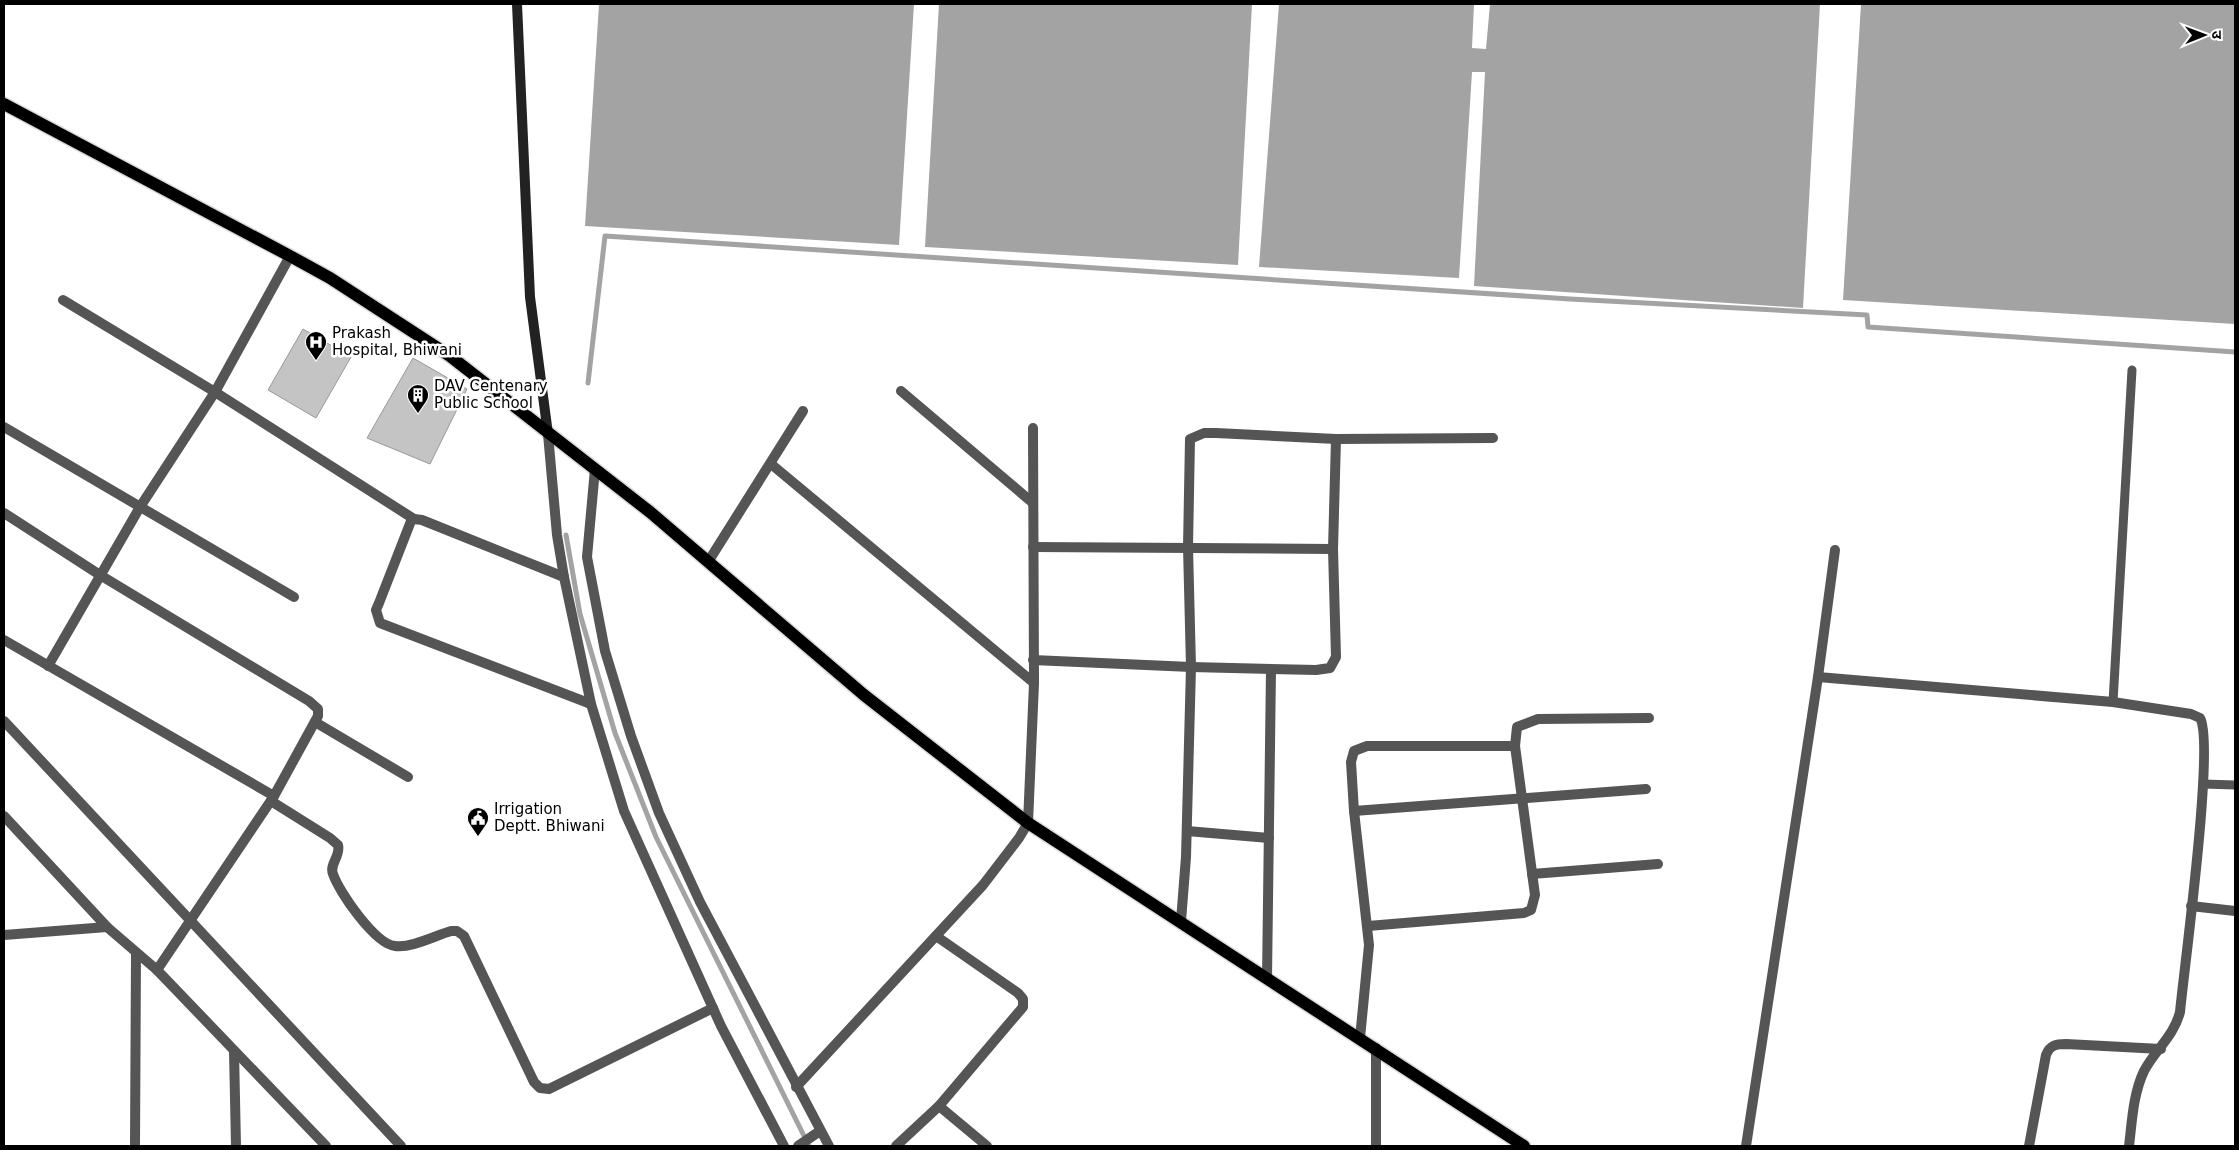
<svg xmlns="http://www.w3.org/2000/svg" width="2239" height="1150" viewBox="0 0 2239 1150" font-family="'DejaVu Sans','Noto Sans Devanagari',sans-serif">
	<rect width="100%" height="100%" fill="#fff"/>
	<g fill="#a3a3a3">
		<polygon points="599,4 914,4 899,245 585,226"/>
		<polygon points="939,4 1252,4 1238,265 925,247"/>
		<polygon points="1279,4 1474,4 1472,48 1486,49 1490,4 1820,4 1803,308 1474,286 1485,72 1472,72 1459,278 1259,267"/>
		<polygon points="1861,4 2235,4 2235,324 1843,300"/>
	</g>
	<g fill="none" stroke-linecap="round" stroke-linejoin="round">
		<g stroke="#a3a3a3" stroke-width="5">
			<polyline points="588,383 605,236 1570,299 1867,315 1868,327 2235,352"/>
			<polyline points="566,535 580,614 615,733 656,837 809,1146"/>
		</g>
	</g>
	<g fill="#c4c4c4" stroke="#999">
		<polygon points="303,329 351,357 316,418 268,390"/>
		<polygon points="413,358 467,389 430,464 367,438"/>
	</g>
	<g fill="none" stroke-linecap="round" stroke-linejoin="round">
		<g stroke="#dbdbdb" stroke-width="15">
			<polyline id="primary" points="4,104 290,256 330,278 450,356 650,512 864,695 1028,823 1524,1146"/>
		</g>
		<g stroke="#555" stroke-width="9">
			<polyline points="2113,702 2132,370"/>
			<polyline points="2203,784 2235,785"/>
		</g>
		<g stroke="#555" stroke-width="10">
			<polyline points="63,300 215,392 414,519"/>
			<polyline points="901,391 1033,503"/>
			<polyline points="4,427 294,597"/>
			<polyline points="548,434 557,535 564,577 591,704 624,811 721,1026 784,1146"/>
			<polyline points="771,464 1034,683"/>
			<polyline points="595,469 587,557 605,651 631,736 659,813 700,902 829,1146"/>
			<polyline points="4,513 100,575 309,701 318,709 318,716 274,796 157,970"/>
			<polyline points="1033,547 1333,549"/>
			<polyline points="708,562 803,411"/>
			<polyline points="564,577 422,520 414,519 411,521 379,603 376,610 380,623 591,704"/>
			<polyline points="4,640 274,796"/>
			<polyline points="1033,660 1191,667 1316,670 1330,668 1336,657 1333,549 1336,439"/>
			<polyline points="48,666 140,507 215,392 290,256"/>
			<path d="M1818 677 2113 702 2191 714 2200 718C2215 743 2184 969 2180 1012 2174 1036 2155 1050 2144 1071 2133 1094 2132 1122 2129 1146"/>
			<polyline points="4,721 401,1146"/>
			<polyline points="315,722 408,777"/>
			<path d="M271 801 330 838 338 845C341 856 329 864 333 874 339 892 375 944 395 946 412 948 434 936 451 931H457L464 936 534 1082 540 1088 549 1089 713 1008"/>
			<polyline points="1354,811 1646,789"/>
			<polyline points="4,816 107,927 157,970 326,1146"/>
			<polyline points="1187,831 1269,838"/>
			<polyline points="1532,874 1658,864"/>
			<polyline points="2191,906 2235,911"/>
			<polyline points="1181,921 1186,857 1191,667 1188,547 1190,439 1204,433 1216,433 1336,439 1493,438"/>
			<polyline points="1368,926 1524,913 1531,910 1535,895 1515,746 1517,727 1538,719 1649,718"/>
			<polyline points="4,935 107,927"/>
			<polyline points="1267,979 1271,669"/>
			<polyline points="1360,1038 1369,945 1354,811 1351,762 1354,751 1367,746 1515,746"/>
			<polyline points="1376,1048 1376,1146"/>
			<polyline points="234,1051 236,1146"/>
			<polyline points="796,1087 983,885 1019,838 1028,823 1034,683 1033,428"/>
			<polyline points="939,1106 987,1146"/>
			<polyline points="135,1146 136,954"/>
			<polyline points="798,1146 820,1131"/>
			<polyline points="896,1146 939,1106 1023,1007 1023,999 1018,993 936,936"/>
			<polyline points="1746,1146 1818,677 1835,550"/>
			<path d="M2029 1146 2046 1055C2050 1045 2056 1044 2066 1044L2161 1049"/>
		</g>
		<polyline stroke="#222" stroke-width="10" points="517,4 530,297 548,434"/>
		<use href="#primary" stroke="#000" stroke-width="12"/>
	</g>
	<defs>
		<g id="hospital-pin" transform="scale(1.125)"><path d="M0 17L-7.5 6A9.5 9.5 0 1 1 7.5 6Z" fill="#000" stroke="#fff"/><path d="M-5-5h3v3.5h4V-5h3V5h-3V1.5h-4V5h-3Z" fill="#fff"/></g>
		<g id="building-pin" transform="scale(1.125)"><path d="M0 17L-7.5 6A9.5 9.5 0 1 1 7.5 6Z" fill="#000" stroke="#fff"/><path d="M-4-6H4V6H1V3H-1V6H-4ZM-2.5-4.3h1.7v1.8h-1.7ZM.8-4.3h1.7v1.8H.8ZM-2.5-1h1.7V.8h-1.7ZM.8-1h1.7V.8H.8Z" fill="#fff"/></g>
		<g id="civic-pin" transform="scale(1.125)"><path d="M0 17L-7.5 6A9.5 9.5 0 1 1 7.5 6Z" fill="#000" stroke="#fff"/><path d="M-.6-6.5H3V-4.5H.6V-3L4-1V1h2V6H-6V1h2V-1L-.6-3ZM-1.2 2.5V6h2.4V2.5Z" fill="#fff"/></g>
	</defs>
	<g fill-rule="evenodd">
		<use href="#hospital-pin" x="316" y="342"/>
		<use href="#building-pin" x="418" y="395"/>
		<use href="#civic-pin" x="478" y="818"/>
	</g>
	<g text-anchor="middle" stroke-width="5" stroke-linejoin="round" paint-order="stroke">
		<g font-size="15" fill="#000" stroke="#fff" text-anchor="start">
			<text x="332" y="338">Prakash<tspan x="332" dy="17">Hospital, Bhiwani</tspan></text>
			<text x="434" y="391">DAV Centenary<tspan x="434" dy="17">Public School</tspan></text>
			<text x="494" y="814">Irrigation<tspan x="494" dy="17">Deptt. Bhiwani</tspan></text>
		</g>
	</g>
	<rect width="2239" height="1150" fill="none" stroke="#000000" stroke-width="10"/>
	<g transform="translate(2204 35) rotate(89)" stroke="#ffffff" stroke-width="4" paint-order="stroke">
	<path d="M0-4L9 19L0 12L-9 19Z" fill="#000000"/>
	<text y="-8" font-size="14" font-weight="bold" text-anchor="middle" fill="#000000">उ</text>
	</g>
</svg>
